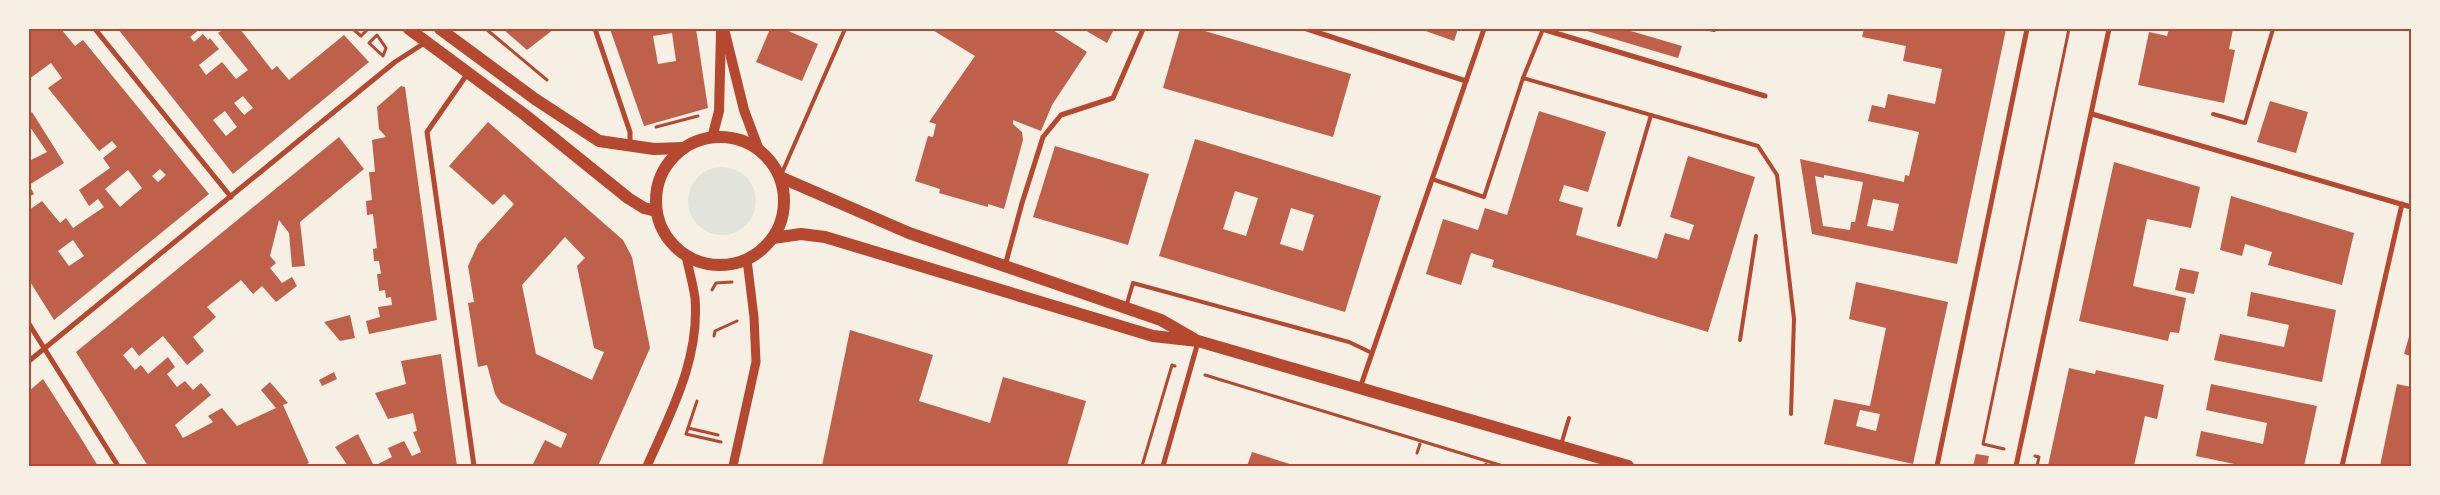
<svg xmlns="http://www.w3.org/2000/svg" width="2440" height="495" viewBox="0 0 2440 495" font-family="'Fira Sans',sans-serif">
	<rect width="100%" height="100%" fill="#f6efe4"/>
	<circle fill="#e2e4dc" cx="722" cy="201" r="34"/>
	<g fill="#bf614a" fill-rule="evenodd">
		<path d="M29 29H61L75 46 83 40 209 194 54 320 29 280V210L42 201 60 223 66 218 73 228 104 207 98 199 89 206 79 190 110 168 103 158 117 147 112 141 99 151 48 88 62 78 51 63 29 79ZM160 169 166 175 158 182 152 176ZM128 170 142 188 120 207 105 189ZM73 240 84 256 69 266 58 251Z"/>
		<path d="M118 29H200L190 37 194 42 203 34 208 40 210 38 219 49 199 65 206 75 222 62 236 79 248 70 218 33 224 29H240L272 70 277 66 289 80 344 35 369 62 233 174ZM243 96 253 108 244 115 234 103ZM225 111 237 127 226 136 213 120Z"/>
		<polygon points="503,29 554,29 527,50"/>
		<path d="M610 29H696L708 108 644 126ZM672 33 676 61 658 64 653 36Z"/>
		<polygon points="770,29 784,29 818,44 802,81 756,62"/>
		<polygon points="931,29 1054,29 1053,30 1087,52 1052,105 1041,131 1013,120 1013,124 1022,132 1023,140 1004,209 988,204 988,207 939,193 940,189 915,181 928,136 933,137 936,124 929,122 975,56"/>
		<polygon points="1083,29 1114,29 1107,43"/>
		<polygon points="1180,29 1198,29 1351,74 1333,137 1163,88"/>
		<polygon points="1420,29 1458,29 1454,41"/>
		<polygon points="1587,29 1624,29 1682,46 1678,58 1587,31"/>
		<path d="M1864 29H2006L1957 264 1812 234 1800 159 1904 182 1905 175 1909 176 1919 132 1868 121 1872 105 1885 108 1888 94 1935 104 1942 69 1903 61 1906 46 1862 37ZM1824 175 1863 182 1855 222H1851L1850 230 1823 226 1815 176 1824 178ZM1873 199 1899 204 1893 231 1867 226Z"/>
		<polygon points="2169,29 2233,29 2229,49 2235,50 2224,103 2138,85 2149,32 2167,36"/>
		<polygon points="401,86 405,87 437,320 369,334 366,321 380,317 378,307 392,305 391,297 386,298 385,290 379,291 377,274 381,274 379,261 374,261 373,249 377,248 373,214 367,215 366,201 372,200 369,172 375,172 372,140 386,137 379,129 377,107"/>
		<polygon points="2270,101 2308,112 2296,153 2257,142"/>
		<polygon points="1539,111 1606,132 1588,192 1564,185 1559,201 1583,208 1576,235 1657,259 1665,233 1689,240 1694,225 1670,217 1688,156 1755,177 1708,332 1492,267 1494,260 1471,253 1461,285 1426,274 1443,219 1478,230 1485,208 1507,215"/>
		<polygon points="32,112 64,163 29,185 34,194 29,197 29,161 47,152 30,127 29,128 29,114"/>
		<path d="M488 122 623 240 632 257 650 348 598 466H532L545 440 561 448 567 434 501 403 495 394 487 365 478 367 468 303 474 302 468 266 478 244 514 204 504 194 493 205 449 166ZM565 237 585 258 577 266 594 348 604 352 592 380 536 354 522 285Z"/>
		<polygon points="339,137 364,169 300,222 305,266 292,267 289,233 279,220 270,256 276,263 270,268 282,283 292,277 297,286 276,302 262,286 253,294 241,280 207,307 216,317 193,337 204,351 187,365 163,336 139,356 132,347 123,355 135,370 141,365 148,374 168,357 175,367 167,374 177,387 185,381 193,390 201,383 211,395 175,425 183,438 213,422 208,416 222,408 237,426 276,408 261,390 270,382 288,403 283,405 309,463 302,466 148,466 76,352"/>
		<path d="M1195 139 1381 196 1345 312 1159 256ZM1235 191 1258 198 1246 236 1223 229ZM1291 208 1314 215 1303 251 1280 244Z"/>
		<polygon points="1055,146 1149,174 1128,245 1033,217"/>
		<polygon points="2114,162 2200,187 2191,228 2147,219 2133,286 2186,298 2179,333 2170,332 2168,341 2079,321"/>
		<polygon points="2231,196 2354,233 2342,285 2268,265 2272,252 2245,244 2242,256 2220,250"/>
		<polygon points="2180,268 2199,272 2194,294 2175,290"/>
		<path d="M1856 282 1948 302 1913 464 1824 444 1834 399 1870 406 1886 328 1849 319ZM1860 410 1880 414 1876 431 1856 426Z"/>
		<polygon points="2251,292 2336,310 2322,382 2214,360 2220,334 2284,347 2289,325 2247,316"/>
		<polygon points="350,315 355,338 340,341 324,322"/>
		<polygon points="850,330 933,355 919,401 990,423 1003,377 1086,401 1067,466 822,466"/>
		<polygon points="2411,330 2411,356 2404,354"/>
		<polygon points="441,354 457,466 348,466 335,447 358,434 374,466 392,457 388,448 404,441 412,456 421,452 413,432 417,431 413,413 388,419 375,393 406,384 401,361"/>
		<polygon points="2069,368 2095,374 2096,370 2164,385 2157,419 2145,416 2134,466 2048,466"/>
		<polygon points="334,372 337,379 322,386 319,380"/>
		<polygon points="43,379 79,435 98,466 29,466 29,391"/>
		<polygon points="2211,384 2317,406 2304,466 2244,466 2196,456 2201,431 2263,444 2267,423 2206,410"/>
		<polygon points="2397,384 2411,387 2411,466 2380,466"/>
		<polygon points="1252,452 1296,466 1247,466"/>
		<polygon points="1976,454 1989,456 1987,466 1973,466"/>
	</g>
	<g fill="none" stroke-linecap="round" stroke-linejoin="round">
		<g stroke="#b5482f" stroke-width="3">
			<polyline points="353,29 361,36 368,29"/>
			<polyline points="486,29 547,80"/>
			<polygon points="377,35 386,48 383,56 369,43"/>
			<polyline points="656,127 698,116"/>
			<polyline points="712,290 716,283 732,282"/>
			<polyline points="714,336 715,331 737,321"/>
			<polyline points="1205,375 1503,466"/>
			<polyline points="697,401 686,434 721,442"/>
			<polyline points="688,428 718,435"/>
			<polyline points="2004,449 1983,444 2069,29"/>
			<polyline points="1417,453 1420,444"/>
			<polyline points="2035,456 2039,457 2037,466"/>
			<polyline points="1142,466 1172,365 1175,366"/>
			<polyline points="1486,466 1486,464"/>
		</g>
		<g stroke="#b5482f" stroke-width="4">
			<polyline points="1709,29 1714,30 1715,29"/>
			<polyline points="1523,78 1543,29"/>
			<polyline points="2213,114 2245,123 2273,29"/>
			<polyline points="781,175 845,29"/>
			<polyline points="1432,179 1484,197 1523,78 1758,146 1777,175 1794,319 1791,414"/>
			<polyline points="1619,225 1651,115"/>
			<polyline points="1126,307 1133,283 1349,342 1372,353"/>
			<polyline points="1740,340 1756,236"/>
			<polyline points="1561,445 1569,418"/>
		</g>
		<g stroke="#b5482f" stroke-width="5">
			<polyline points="95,29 231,197"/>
			<polyline points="595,29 630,132 630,146"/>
			<polyline points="1307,29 1466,81"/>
			<polyline points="1542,29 1765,96"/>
			<polyline points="468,73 427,132 474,466"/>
			<polyline points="2092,114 2411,207"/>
			<polyline points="1005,266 1022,203 1043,137 1061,115 1113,98 1143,29"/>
			<polyline points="29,324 118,466"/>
			<polyline points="29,361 395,62 426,42"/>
			<polyline points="1360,388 1484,29"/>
			<polyline points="1163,466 1198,342"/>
			<polyline points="1937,466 2027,29"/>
			<polyline points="2016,466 2109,29"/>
			<polyline points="2342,466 2402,204"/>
		</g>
		<g stroke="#b5482f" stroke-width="9">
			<path d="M647 466C671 412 700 359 695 298 693 284 689 270 686 256"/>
			<polyline points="733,466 756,362 754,317 747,260"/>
		</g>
		<g stroke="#b5482f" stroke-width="10">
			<polyline points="724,29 744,110 759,150"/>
			<polyline points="712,138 719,111 721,32"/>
		</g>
		<g stroke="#b5482f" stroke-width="12">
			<polyline points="409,29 525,115 628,198 644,208 656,211"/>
			<polyline points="440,29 535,99 599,141 654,149 684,148"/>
			<circle cx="720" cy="201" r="64"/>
			<polyline points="780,177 909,233 1161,320 1194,339"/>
			<polyline points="773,238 801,234 825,237 1153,336 1198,341 1628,466"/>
		</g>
	</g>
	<rect width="2440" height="495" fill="none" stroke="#f6efe4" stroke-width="60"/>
	<rect x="30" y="30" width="2380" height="435" fill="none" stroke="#b5482f" stroke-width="2"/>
</svg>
